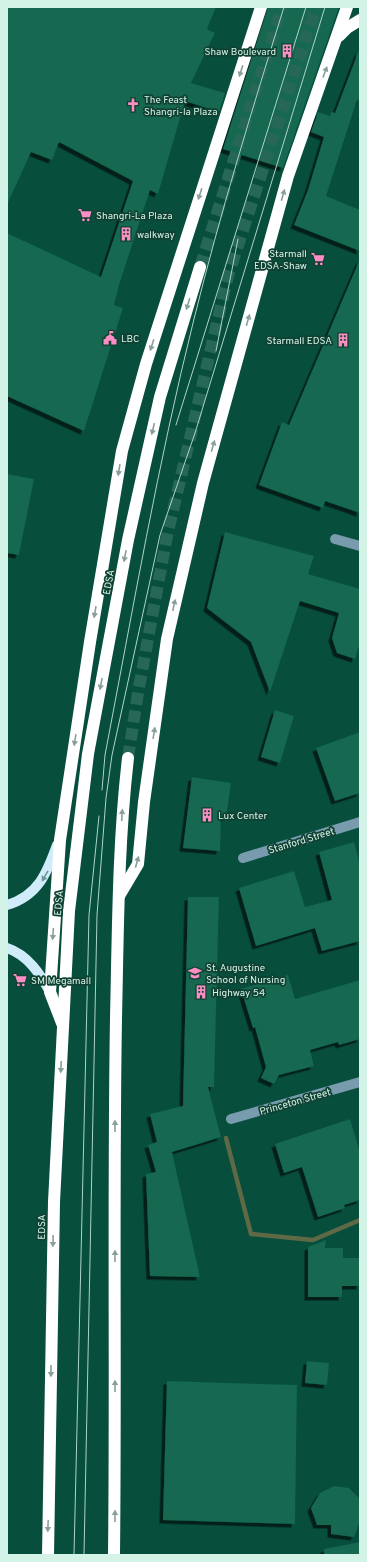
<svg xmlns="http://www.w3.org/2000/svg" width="367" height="1562" viewBox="0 0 367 1562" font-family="Overpass,sans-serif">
	<defs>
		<filter id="shadow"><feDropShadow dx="-3.5" dy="3.5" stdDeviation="0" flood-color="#0009"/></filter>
	</defs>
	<rect width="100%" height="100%" fill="#074e3d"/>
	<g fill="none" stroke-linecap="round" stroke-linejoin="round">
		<polyline stroke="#5f6945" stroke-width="4.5" points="226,1138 251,1234 313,1240 360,1220"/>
	</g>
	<g fill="#126751" filter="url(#shadow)">
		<polygon points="7,7 216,7 207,29 215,33 191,83 225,93 219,112 185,101 158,194 150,190 119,285 114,305 123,308 84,431 7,396 7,233 101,277 133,181 59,142 52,160 31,152 7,205"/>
		<polygon points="268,7 339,7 283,168 223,149"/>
		<polygon points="359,50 360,101 357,100 326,196 360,210 360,251 294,225 308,190 324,137 311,132 318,112 330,116 331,112 335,113"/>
		<polygon points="360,259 360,513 325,501 323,508 259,485 282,422 289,425"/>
		<polygon points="7,474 34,479 19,555 7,553"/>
		<polygon points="225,532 314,556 308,574 360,589 360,643 355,659 337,653 332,638 339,613 300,601 270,692 251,642 207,608"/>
		<polygon points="275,710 294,716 280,763 261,757"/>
		<polygon points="360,732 360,793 335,801 316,748"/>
		<polygon points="192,777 231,783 226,818 221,819 220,851 183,848"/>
		<polygon points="354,842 360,864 360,941 322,951 315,928 256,946 239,888 294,871 305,907 332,900 319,852"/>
		<polygon points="188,897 219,897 214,1087 208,1087 221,1137 172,1152 200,1277 150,1276 146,1174 156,1172 148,1145 157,1142 150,1114 183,1106"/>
		<polygon points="288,975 295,999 360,980 360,1039 339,1045 338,1042 310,1050 314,1066 279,1075 274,1084 261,1078 266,1067 255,1027 253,1028 241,989"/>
		<polygon points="350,1119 360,1152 360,1200 344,1205 345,1208 318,1217 302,1167 284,1173 275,1144"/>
		<polygon points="326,1240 325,1248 343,1248 343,1258 360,1258 360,1286 342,1286 342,1297 308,1297 308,1247"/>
		<polygon points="307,1361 329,1363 327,1385 305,1383"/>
		<polygon points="167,1381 297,1385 295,1524 163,1520"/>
		<polygon points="334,1486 349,1488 360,1499 360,1521 354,1537 331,1534 331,1525 317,1525 311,1508 320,1493"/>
		<polygon points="360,1542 360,1555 324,1555 324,1549"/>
	</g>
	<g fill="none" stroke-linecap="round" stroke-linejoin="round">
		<g stroke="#266756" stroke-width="12" stroke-dasharray="12 6" stroke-linecap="butt">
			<polyline points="200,267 282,7"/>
			<polyline points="128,758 138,693 167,536 228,276 316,7"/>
		</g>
		<g stroke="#789bad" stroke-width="10">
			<polyline points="335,539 360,546"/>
			<polyline points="243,858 360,822"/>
			<polyline points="231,1119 360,1082"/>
		</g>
		<g stroke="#d0ecfb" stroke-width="10">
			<path d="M7 905C38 896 47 873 57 845"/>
			<path d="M7 948C28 955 40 974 50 992"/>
		</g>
		<g stroke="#fff" stroke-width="12">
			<polyline points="339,36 347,28 360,20"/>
			<polyline points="119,896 138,864 144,802 167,639 203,483 288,176 347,7"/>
			<polyline points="62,1023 50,992 60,840 90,642 122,451 146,364 261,7"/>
			<polyline points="48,1555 54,1202 69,911 88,754 128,540 160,397 200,267"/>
			<path d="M114 1555C116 1376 113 1197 116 1018 118 931 118 844 128 758"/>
		</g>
		<g stroke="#aed4c7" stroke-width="1">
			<polyline points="216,351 238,239"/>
			<polyline points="176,425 306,7"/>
			<path d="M102 790 105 755C133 609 158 463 194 319 220 214 252 110 284 7"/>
			<polyline points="74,1555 89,915 99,816"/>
			<polyline points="84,1555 97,915 106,798 112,755 160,535 195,433 325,7"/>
		</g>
	</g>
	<defs><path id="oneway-solid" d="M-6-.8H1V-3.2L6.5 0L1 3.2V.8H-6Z"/></defs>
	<g fill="#88a099">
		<use href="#oneway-solid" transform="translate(241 71) rotate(108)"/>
		<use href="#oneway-solid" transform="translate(325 72) rotate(-70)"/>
		<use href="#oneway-solid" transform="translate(200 194) rotate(108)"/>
		<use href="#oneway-solid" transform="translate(283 195) rotate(-74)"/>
		<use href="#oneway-solid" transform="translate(188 304) rotate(107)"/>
		<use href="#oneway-solid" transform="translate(248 320) rotate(-74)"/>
		<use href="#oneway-solid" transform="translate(152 345) rotate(108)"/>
		<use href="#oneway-solid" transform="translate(153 429) rotate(103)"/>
		<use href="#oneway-solid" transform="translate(213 446) rotate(-74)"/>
		<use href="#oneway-solid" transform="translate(119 470) rotate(99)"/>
		<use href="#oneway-solid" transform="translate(125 556) rotate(101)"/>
		<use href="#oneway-solid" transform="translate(174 605) rotate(-78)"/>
		<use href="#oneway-solid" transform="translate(95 612) rotate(100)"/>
		<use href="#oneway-solid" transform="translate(101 684) rotate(101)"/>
		<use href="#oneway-solid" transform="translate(154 733) rotate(-81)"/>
		<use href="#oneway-solid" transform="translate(75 740) rotate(99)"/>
		<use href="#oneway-solid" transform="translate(122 815) rotate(-87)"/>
		<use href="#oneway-solid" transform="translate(137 862) rotate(-75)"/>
		<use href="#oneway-solid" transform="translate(53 934) rotate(94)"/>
		<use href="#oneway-solid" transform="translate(61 1067) rotate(93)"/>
		<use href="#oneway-solid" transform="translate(115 1126) rotate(-90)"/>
		<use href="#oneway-solid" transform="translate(53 1241) rotate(91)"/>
		<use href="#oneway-solid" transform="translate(115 1256) rotate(-90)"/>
		<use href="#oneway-solid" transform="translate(51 1371) rotate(91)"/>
		<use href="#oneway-solid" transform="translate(115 1386) rotate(-90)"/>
		<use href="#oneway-solid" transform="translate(115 1516) rotate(-90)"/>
		<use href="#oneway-solid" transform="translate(48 1526) rotate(92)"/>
	</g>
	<use fill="#709697" href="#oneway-solid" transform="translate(45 876) rotate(120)"/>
	<defs>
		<g id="building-bare" transform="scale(1.08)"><path d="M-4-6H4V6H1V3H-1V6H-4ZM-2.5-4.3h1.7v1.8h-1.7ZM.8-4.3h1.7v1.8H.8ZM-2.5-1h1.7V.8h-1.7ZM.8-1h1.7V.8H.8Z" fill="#fb8fc3" stroke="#104133" stroke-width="2.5" paint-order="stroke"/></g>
		<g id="church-bare" transform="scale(1.08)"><path d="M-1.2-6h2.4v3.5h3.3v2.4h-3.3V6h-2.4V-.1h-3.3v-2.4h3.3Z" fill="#fb8fc3" stroke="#104133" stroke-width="2.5" paint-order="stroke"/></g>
		<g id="supermarket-bare" transform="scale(1.08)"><path d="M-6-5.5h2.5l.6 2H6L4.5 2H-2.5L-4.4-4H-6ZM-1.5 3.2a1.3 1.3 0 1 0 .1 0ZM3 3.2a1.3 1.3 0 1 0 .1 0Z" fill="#fb8fc3" stroke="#104133" stroke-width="2.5" paint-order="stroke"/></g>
		<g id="civic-bare" transform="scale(1.08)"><path d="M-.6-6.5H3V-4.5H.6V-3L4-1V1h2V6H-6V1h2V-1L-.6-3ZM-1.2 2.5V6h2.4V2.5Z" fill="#fb8fc3" stroke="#104133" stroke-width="2.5" paint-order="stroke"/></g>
		<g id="university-bare" transform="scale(1.08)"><path d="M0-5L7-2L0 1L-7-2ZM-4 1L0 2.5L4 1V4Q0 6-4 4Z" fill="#fb8fc3" stroke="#104133" stroke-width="2.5" paint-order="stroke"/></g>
	</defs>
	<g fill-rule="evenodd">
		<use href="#building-bare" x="287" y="51"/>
		<use href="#church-bare" x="133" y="105"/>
		<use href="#supermarket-bare" x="85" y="215"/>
		<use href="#building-bare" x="126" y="234"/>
		<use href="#supermarket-bare" x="318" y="259"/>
		<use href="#civic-bare" x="110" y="338"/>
		<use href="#building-bare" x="343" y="340"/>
		<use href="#building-bare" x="207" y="815"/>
		<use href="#university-bare" x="195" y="973"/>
		<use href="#supermarket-bare" x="20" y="980"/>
		<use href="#building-bare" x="201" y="992"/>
	</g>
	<g text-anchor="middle" stroke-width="3.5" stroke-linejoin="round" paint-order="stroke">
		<g font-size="10" fill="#d4f3e7" stroke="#104133" text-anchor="start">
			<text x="276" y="55" text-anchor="end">Shaw Boulevard</text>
			<text x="144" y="103">The Feast<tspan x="144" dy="12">Shangri-la Plaza</tspan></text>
			<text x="96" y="219">Shangri-La Plaza</text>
			<text x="137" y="238">walkway</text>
			<text x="307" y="257" text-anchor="end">Starmall<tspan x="307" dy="12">EDSA-Shaw</tspan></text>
			<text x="121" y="342">LBC</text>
			<text x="332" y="344" text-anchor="end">Starmall EDSA</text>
			<text x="218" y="819">Lux Center</text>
			<text x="206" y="971">St. Augustine<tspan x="206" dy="12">School of Nursing</tspan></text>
			<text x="31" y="984">SM Megamall</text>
			<text x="212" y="996">Highway 54</text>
		</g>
		<g font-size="10" fill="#d4f3e7" stroke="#104133">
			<text transform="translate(108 582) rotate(-79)" y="4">EDSA</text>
			<text transform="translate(301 840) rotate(-17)" y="4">Stanford Street</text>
			<text transform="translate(58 903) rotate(-84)" y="4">EDSA</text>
			<text transform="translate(295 1101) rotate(-16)" y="4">Princeton Street</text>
			<text transform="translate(41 1227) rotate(-89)" y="4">EDSA</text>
		</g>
	</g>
	<rect width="367" height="1562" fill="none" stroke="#d4f3e7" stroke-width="16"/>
</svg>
